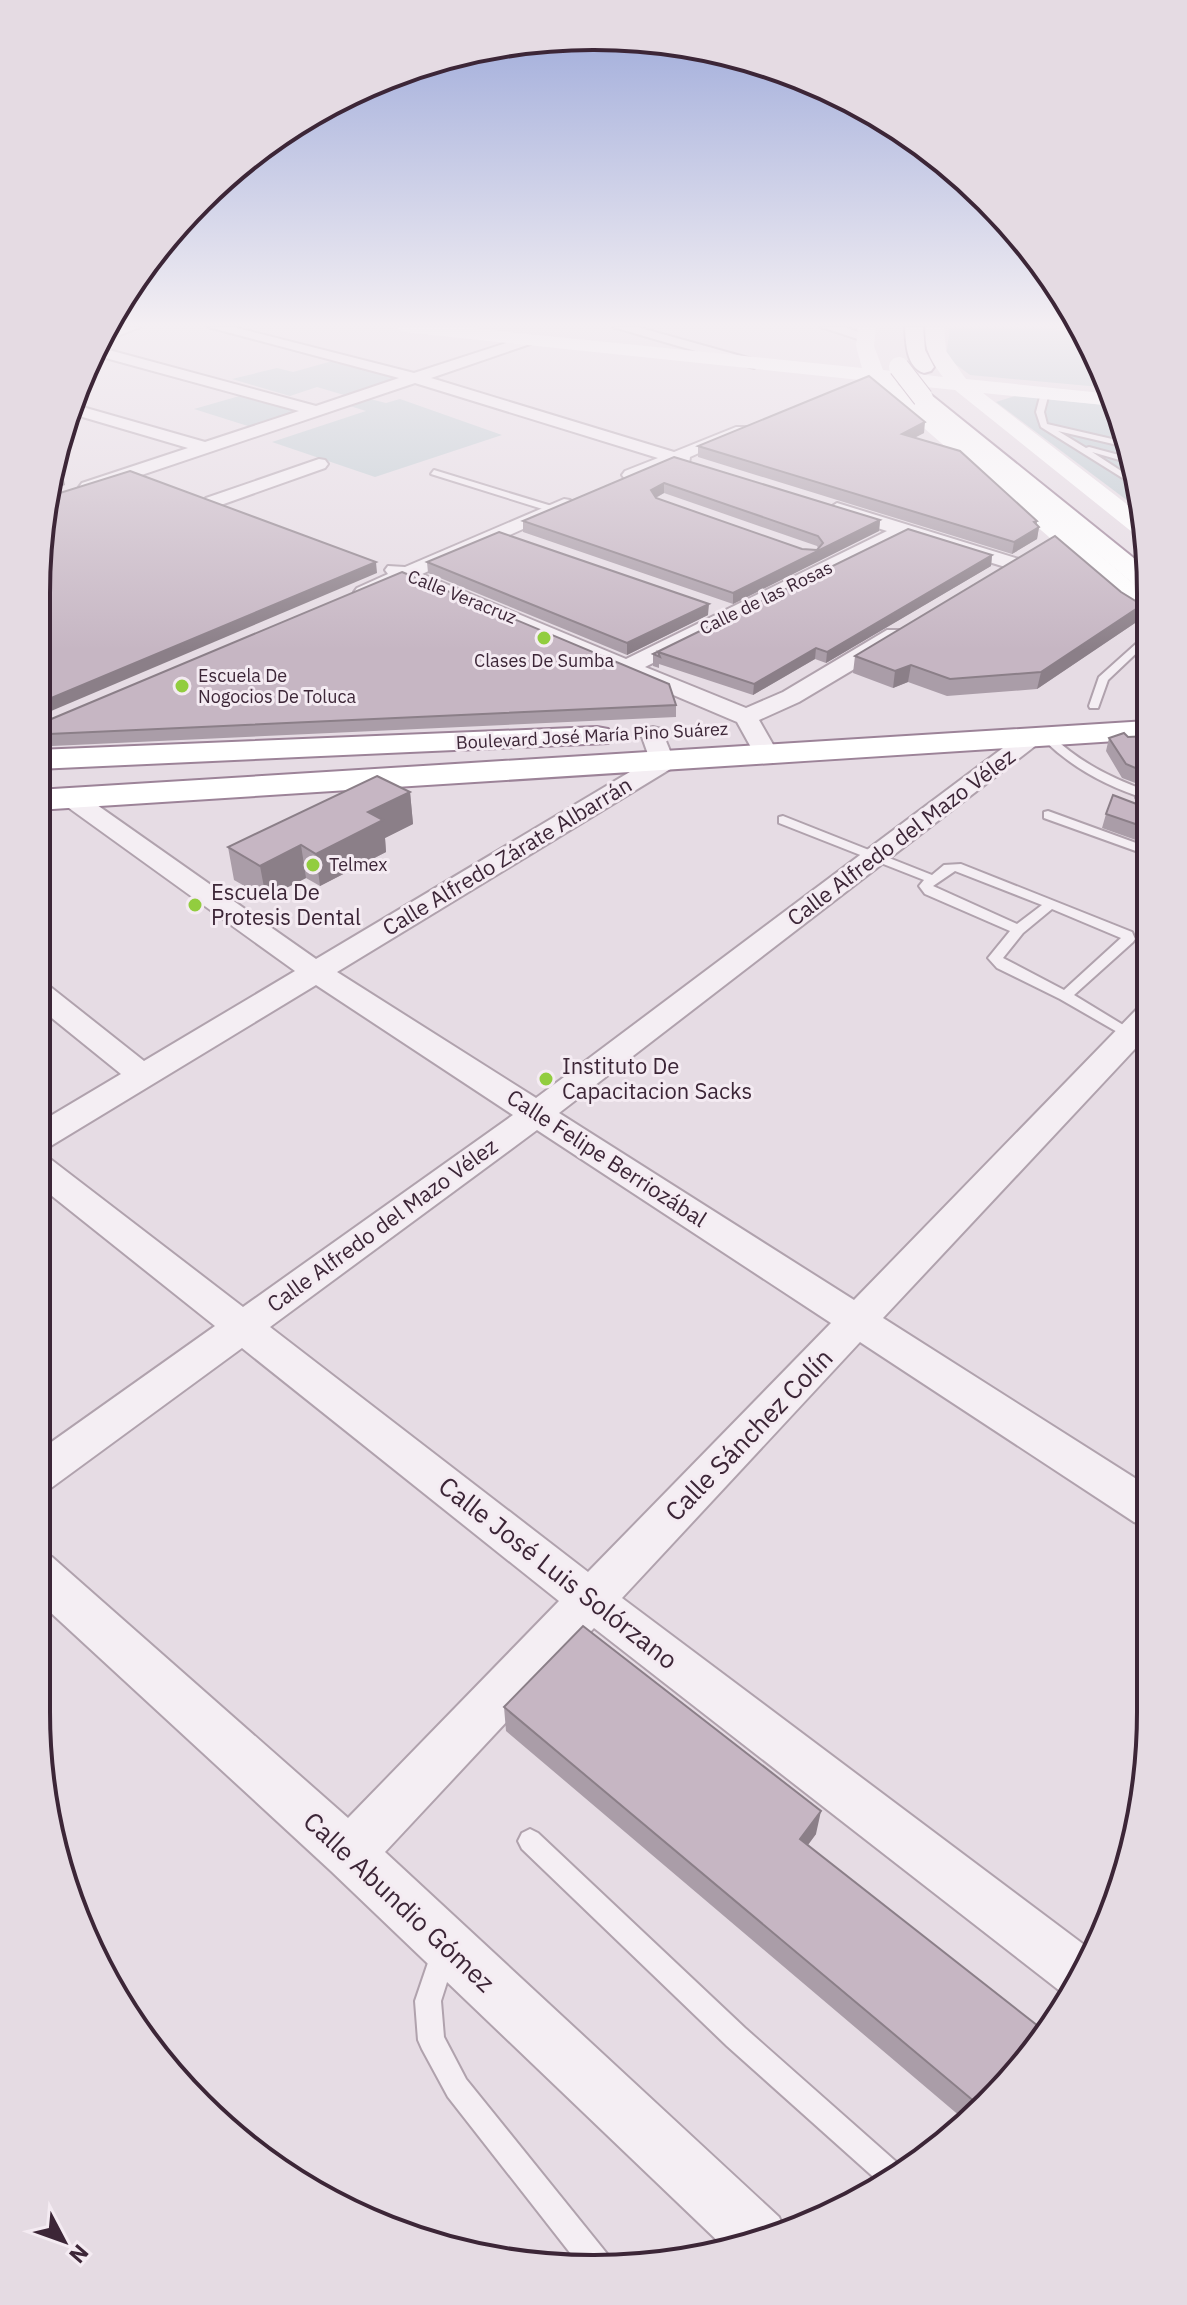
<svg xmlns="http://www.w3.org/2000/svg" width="1187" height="2305" viewBox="0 0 1187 2305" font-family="'IBM Plex Sans',sans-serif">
	<rect width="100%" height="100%" fill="#e6dce4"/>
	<g fill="#bdcad0">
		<polygon points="950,327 1044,327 1082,335 1111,388 970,375 946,357"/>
		<polygon points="336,360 401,377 344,395 317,387 290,396 232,379 277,368 293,372"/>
		<polygon points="243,395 304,410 251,427 194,409"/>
		<polygon points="1015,396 1115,406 1144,513 996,402"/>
		<polygon points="370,399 386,403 400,399 502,435 375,477 272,442 366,411 350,406"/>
	</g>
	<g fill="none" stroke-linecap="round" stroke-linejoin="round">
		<g stroke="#b0a2ad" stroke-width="4">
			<g id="service">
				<polygon points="1045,391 1049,393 1044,412 1047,424 1125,442 1126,447 1058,431 1086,448 1089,447 1130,458 1130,463 1092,452 1135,480 1137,487 1041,427 1036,412 1041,393"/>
				<polygon points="434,470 555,507 556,509 549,511 431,474"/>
				<polygon points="1141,503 1142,508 1118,512 1114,509"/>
				<polygon points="1147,634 1147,643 1108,680 1098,708 1090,708 1089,706 1099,677"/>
				<path d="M1043 735H1051C1079 762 1111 778 1147 791V799C1108 787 1072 768 1043 739Z"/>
				<polygon points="1048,811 1147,847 1147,855 1044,818 1044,812"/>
				<path d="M783 816 932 875 944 865 961 864 1132 932 1135 939 1133 942 1074 995 1138 1034 1131 1038 1126 1037 1060 999 997 968 988 958 1010 931 925 894 919 886 924 880 779 823V817ZM955 871 1042 905 1017 924 933 886ZM1052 909 1121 938 1064 990 1003 958 1023 933Z"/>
				<polygon points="530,1829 538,1833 745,2028 902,2167 879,2182 727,2046 522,1849 518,1841 522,1833"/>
				<polygon points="443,1941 452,1945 456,1954 441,2001 444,2037 466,2079 608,2255 612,2266 578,2263 448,2097 422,2049 418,2040 415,2001 434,1945"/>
			</g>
		</g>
		<g stroke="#b0a2ad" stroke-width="4">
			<g id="minor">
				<polygon points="120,327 140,327 95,345 101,334"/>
				<polygon points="208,327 233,327 414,373 528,336 533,337 533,343 431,378 674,452 736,427 748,427 750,430 690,457 689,464 675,463 631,480 625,479 622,475 625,471 658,458 415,383 94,491 82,491 79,487 82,483 188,448 69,413 72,404 205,442 299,411 91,354 94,346 316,406 399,378"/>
				<polygon points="613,327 637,327 759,361 761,364 754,368"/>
				<polygon points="821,327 845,327 871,337 864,341"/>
				<polygon points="1067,327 1078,327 1081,332 1069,330"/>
				<polygon points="319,459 325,460 328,464 325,468 218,506 212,507 203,502 206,498"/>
				<polygon points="564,499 570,500 573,504 570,508 422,574 626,659 887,531 830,513 828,509 837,503 1022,560 1025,564 1015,570 905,536 645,667 746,708 783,692 887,630 903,630 906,635 903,640 799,702 759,720 779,755 776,760 758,760 737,722 405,581 364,598 354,592 357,588 388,574 385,570 388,566 405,567"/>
				<path d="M653 727 661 729 675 763 672 768 337 972 536 1098 1023 733H1039L1043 738 1039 743 559 1113 854 1300 1137 1009 1148 1007V1035L883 1318 1149 1487V1527L1134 1522 860 1342 622 1598 1095 1953 1069 1998 594 1628 385 1852 779 2217 785 2231 723 2246 331 1871 36 1599V1552L52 1557 348 1818 559 1601 242 1348 51 1488 36 1493V1453L215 1326 37 1184V1155L49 1158 243 1307 513 1115 316 985 49 1147 37 1150V1124L121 1074 37 1006V982L48 985 144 1061 295 971 62 803 58 798 62 793H80L316 959 650 760 641 734 645 729ZM537 1130 831 1323 588 1572 270 1327Z"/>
			</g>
		</g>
		<g stroke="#9c8398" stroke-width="4">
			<g id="trunk">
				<path d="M905 327H923L925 350 934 367 931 371 924 373C906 367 906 343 905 327Z"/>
				<polygon points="923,392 930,394 1146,568 1146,589 1137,587 916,402 913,398"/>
				<polygon points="1147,721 1147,739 37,810 37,790"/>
				<polygon points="597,727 608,729 612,736 608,743 37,769 37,750"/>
			</g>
		</g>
		<use href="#service" fill="#f4eef3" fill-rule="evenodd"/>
		<use href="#minor" fill="#f4eef3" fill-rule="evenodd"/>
		<path fill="#fff" fill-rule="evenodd" d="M395 327H460L862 368 856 346 858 327H876L874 346 883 370 943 377C931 361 923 347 926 327H944L946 351 966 379 1112 394 1114 406 983 393 1146 519V538L1137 536 955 390 897 384 1146 594V615L1136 613 870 381 404 332Z"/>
		<use href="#trunk" fill="#fff" fill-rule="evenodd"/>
		<g stroke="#9c8398" stroke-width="22" stroke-linecap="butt">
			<polyline id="trunk-bridge" points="899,367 923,398"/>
		</g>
		<use href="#trunk-bridge" stroke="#fff" stroke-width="20"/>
	</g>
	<g fill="#aa9da8" fill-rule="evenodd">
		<polygon points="924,433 914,437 1036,524 1039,527 1037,539 1012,554 698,457 698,446"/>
		<path d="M674 457 880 520 879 531 733 604 523 532V521ZM664 493 817 546 818 548 817 550 802 549 656 498Z"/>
		<polygon points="992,555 991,566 826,663 815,659 753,695 659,664 659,668 653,666 653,654"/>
		<polygon points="427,562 708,615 627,655 428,573"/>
		<polygon points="1138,621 1037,689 947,696 908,682 893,688 853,673 855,656"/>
		<polygon points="676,705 676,717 52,746 37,740 37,725"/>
		<polygon points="1147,736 1147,844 1102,828 1106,814 1138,805 1134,798 1138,784 1122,778 1106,751 1109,738"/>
		<polygon points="410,792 413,824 385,838 386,852 320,886 306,878 266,898 234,880 228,847"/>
		<polygon points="504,1707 816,1834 808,1845 1036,2051 968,2123 506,1731"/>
	</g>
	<g fill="#8b7f88">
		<polygon points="925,422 924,433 901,445 902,434"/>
		<polygon points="63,475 65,485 48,492 50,481"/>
		<polygon points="664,483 664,493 651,500 651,490"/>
		<polygon points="880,520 879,531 733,604 733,593"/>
		<polygon points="1037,521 1036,529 1039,527 1037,539 1012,554 1014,542"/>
		<polygon points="992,555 991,566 826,663 827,652"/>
		<polygon points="376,562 377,573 37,717 37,704"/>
		<polygon points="709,604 708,615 627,655 627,643"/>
		<polygon points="1142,605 1138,621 1037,689 1041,672"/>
		<polygon points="816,648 815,659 753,695 754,684"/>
		<polygon points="911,665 908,682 893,688 895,671"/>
		<polygon points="410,792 413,824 385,838 386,852 320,886 316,854 368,812"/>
		<polygon points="301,845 306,878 266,898 260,866"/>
		<polygon points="821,1811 816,1834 795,1862 800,1839"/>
	</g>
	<g fill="#c6b6c3" stroke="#8b7f88" stroke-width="2" fill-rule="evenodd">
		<polygon points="869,376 925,422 902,434 960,451 1037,521 1034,522 1039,527 1014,542 698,446"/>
		<path d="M674 457 880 520 733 593 523 521ZM664 483 818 536 823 543 817 550 802 549 656 498 651 490Z"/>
		<polygon points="51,471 63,475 50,481"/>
		<polygon points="130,471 376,562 37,704 37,558 47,497"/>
		<polygon points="908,529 992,555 827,652 816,648 754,684 658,652 660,657 653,654"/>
		<polygon points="499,532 709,604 627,643 427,562"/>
		<polygon points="1055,536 1121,592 1142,605 1041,672 950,679 911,665 895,671 855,656"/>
		<polygon points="402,572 669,684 676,705 49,734 37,729 37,725"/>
		<polygon points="1124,733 1128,737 1147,736 1147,773 1126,764 1109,738"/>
		<polygon points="377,776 410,792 368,812 383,820 316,854 301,845 260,866 228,847"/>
		<polygon points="1138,784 1147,786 1147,799"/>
		<polygon points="1113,795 1147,808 1147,828 1106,814"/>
		<polygon points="583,1626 821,1811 800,1839 1047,2033 1036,2051 982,2108 504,1707"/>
	</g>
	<linearGradient id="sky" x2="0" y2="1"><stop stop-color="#9ba8d9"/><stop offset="0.5" stop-color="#f4eff3"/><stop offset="1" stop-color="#f4eff3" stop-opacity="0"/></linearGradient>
	<rect width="1187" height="650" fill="url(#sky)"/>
	<g fill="#92cd3f" stroke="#f4ebf2" stroke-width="3">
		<circle cx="544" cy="638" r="8"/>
		<circle cx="182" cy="686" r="8"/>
		<circle cx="313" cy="865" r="8"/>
		<circle cx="195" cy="905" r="8"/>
		<circle cx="546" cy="1079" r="8"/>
	</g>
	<g text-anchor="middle" stroke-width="6" stroke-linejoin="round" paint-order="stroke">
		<g font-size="18" fill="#3c2637" stroke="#f4ebf2">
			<text transform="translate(462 597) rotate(22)" y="6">Calle Veracruz</text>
			<text transform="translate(766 598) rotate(-26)" y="6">Calle de las Rosas</text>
			<text transform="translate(592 736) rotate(-3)" y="6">Boulevard José María Pino Suárez</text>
		</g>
		<g font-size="18" fill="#3c2637" stroke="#f4ebf2" text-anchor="start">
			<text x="544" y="667" text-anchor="middle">Clases De Sumba</text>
			<text x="198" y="682">Escuela De<tspan x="198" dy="21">Nogocios De Toluca</tspan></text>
			<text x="329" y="871">Telmex</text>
		</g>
		<g font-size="22" fill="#3c2637" stroke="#f4ebf2">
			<text transform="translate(901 837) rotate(-37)" y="8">Calle Alfredo del Mazo Vélez</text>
			<text transform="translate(507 856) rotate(-31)" y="8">Calle Alfredo Zárate Albarrán</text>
			<text transform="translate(607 1158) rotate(33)" y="8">Calle Felipe Berriozábal</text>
			<text transform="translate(382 1225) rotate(-36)" y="8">Calle Alfredo del Mazo Vélez</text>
		</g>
		<g font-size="22" fill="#3c2637" stroke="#f4ebf2" text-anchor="start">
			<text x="211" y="900">Escuela De<tspan x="211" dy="25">Protesis Dental</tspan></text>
			<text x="562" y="1074">Instituto De<tspan x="562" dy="25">Capacitacion Sacks</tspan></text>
		</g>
		<g font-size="26" fill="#3c2637" stroke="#f4ebf2">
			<text transform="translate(749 1435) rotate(-46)" y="9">Calle Sánchez Colín</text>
			<text transform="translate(558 1573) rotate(38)" y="9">Calle José Luis Solórzano</text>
			<text transform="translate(399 1902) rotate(43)" y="9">Calle Abundio Gómez</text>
		</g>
	</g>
	<path d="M0 0H1187V2305H0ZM593 50H594A543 543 0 0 1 1137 593V1712A543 543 0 0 1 594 2255H593A543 543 0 0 1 50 1712V593A543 543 0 0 1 593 50Z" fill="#e5dbe3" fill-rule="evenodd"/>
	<path fill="none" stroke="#3c2637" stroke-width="4" d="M593 50H594A543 543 0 0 1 1137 593V1712A543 543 0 0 1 594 2255H593A543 543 0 0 1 50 1712V593A543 543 0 0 1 593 50Z"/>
	<g transform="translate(64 2241) rotate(131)" stroke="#f4ebf2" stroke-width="6" paint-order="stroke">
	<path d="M0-6L14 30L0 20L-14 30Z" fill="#3c2637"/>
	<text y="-12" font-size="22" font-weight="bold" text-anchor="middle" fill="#3c2637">N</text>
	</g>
</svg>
